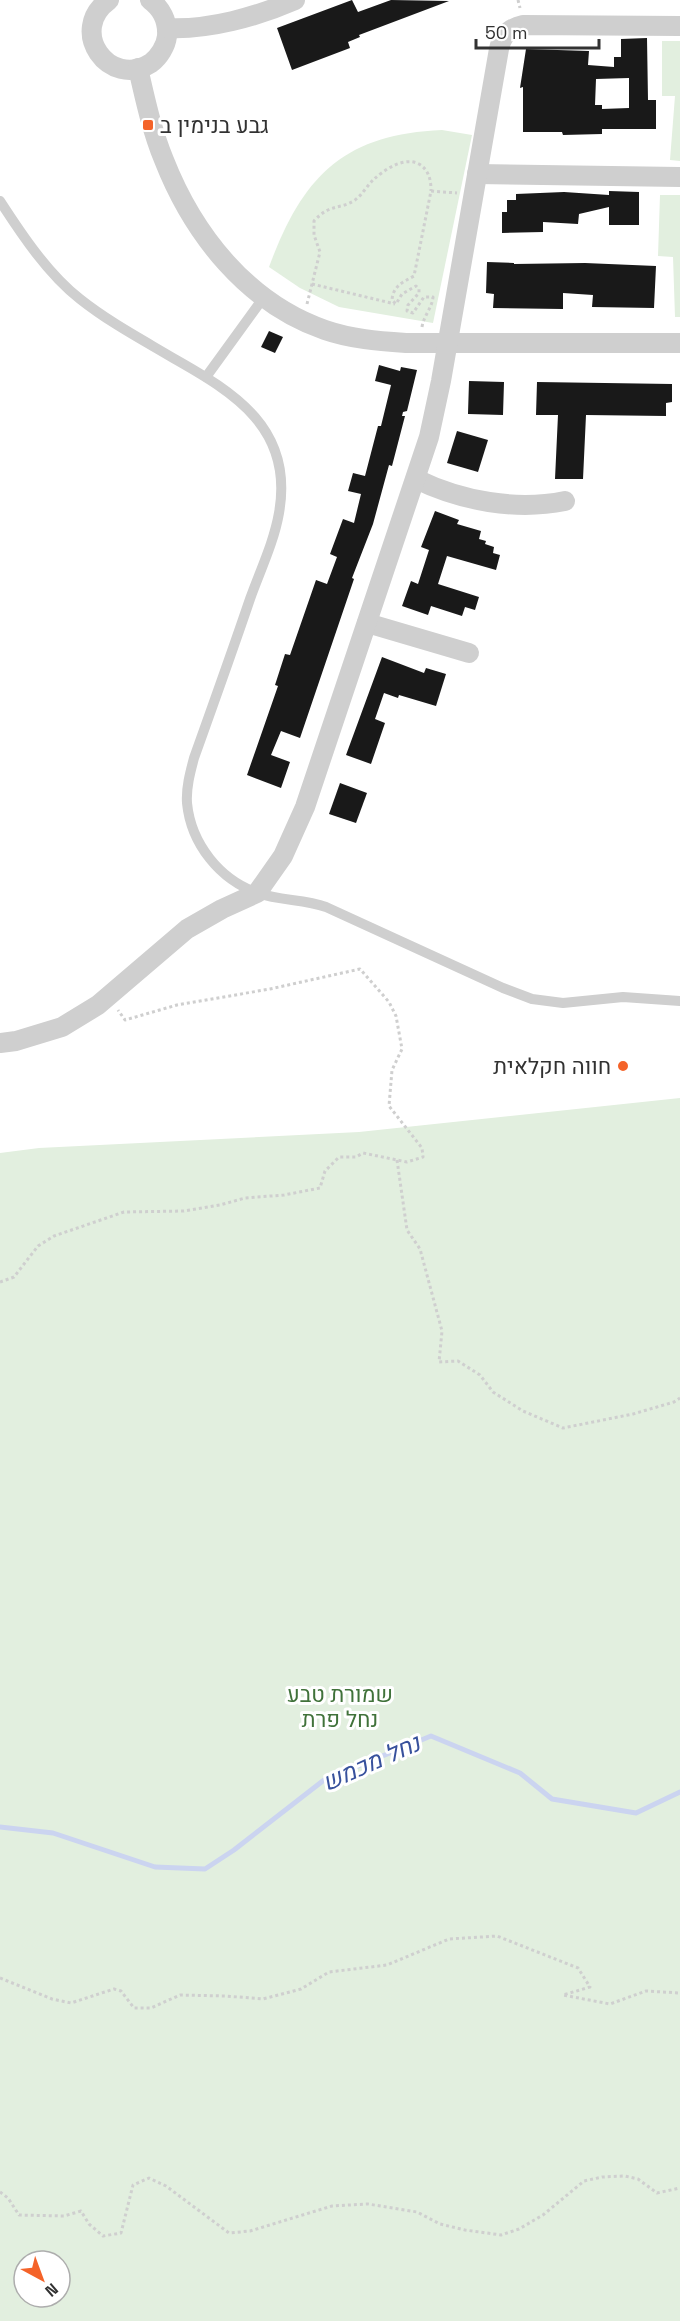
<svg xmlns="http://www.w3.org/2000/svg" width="680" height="2321" viewBox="0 0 680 2321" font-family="'Space Grotesk',Heebo,sans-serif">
	<rect width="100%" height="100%" fill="#fff"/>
	<g fill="#e2efdf" fill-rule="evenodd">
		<polygon points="662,41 680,41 680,161 670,160 675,96 662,96"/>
		<path d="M442 130 472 135 433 323 339 307 300 288 269 267C302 177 343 134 442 130Z"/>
		<polygon points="660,195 680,195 680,317 675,317 673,257 658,256"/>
		<path d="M680 1098V2321H0V1153L39 1148 359 1132ZM24 2261H60V2297H24Z"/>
	</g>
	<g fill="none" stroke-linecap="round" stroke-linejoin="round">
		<polyline stroke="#cbd4f0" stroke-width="5" points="0,1827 53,1833 155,1867 205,1869 234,1850 324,1780 431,1736 520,1773 552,1799 636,1813 680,1792"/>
	</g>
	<g fill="#191919" fill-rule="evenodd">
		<polygon points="352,0 358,12 391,0 449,1 359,35 360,37 348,42 350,48 292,70 277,28"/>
		<path d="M647 38 648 100H656V129H602V134L563 135 562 132H523V87L520 88 526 49 589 51 588 65 614 67V57H621V39ZM629 78V108L602 109V105H595L596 79Z"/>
		<polygon points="609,191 639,192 639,225 609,225 609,207 579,214 578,224 543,222 543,232 502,233 502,212 507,212 507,200 516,200 516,194 564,192 609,195"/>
		<polygon points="487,262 514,263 514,264 585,263 656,266 654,308 592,307 593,295 563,293 563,309 493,308 494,294 486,293"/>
		<polygon points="269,331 283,337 275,353 261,347"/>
		<polygon points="379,365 400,371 401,367 417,370 407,411 403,412 402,416 405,416 392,466 389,465 373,524 352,578 354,579 300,738 281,731 271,755 290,762 281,788 247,775 278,686 275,685 285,654 290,655 316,580 327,584 337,557 330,554 343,519 354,523 361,494 348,491 353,473 365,476 378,426 381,426 391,385 375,381"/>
		<polygon points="469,381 504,382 503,415 468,414"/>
		<polygon points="537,382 672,384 672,402 666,403 666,416 586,415 583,479 555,479 558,415 536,415"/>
		<polygon points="457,431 488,440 478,472 447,463"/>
		<polygon points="435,511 459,520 457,524 481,531 479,539 486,541 485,544 494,547 493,553 500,555 496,570 447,556 438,584 479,597 475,610 465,607 462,616 431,606 428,615 402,606 411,581 418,584 429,550 421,547"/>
		<polygon points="382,657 424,673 426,668 446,674 436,706 399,695 398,698 384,693 375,719 385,723 371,764 346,755"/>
		<polygon points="340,783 367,793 356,823 329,814"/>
	</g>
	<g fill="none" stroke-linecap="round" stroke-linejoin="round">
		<g stroke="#cfcfcf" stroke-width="3" stroke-dasharray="3 3" stroke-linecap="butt">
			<polyline points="518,0 520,8"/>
			<polyline points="312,284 395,304"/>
			<path d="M307 304 320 252 314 235V221C330 203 340 210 355 200 362 195 367 186 373 180 384 170 404 156 419 164 429 170 431 180 431 191"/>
			<path d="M422 327C424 315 432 308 433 297H424L413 313 407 311 408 305 419 293V289L416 286 402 294 396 304 392 300C393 286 403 282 414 276L431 191 457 193"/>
			<polyline points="397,1160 407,1230 420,1249 442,1331 439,1362 458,1361 480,1375 493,1392 523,1411 563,1428 633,1414 674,1402 680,1398"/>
			<polyline points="0,1282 14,1277 38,1246 54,1236 124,1212 184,1211 220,1205 245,1198 284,1195 320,1188 325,1171 339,1157 356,1157 363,1153 407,1162 423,1157 422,1148 389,1106 392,1070 402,1049 396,1016 389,1002 360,969 270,989 177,1005 125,1020 118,1010"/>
			<polyline points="0,1978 52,1999 71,2003 114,1989 121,1991 134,2008 151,2008 180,1995 226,1996 263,1999 301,1989 329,1972 387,1965 449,1939 497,1936 578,1968 590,1987 563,1995 610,2004 646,1991 680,1993"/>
			<polyline points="0,2192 8,2198 19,2215 64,2216 81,2211 89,2224 103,2236 121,2233 133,2185 149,2178 166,2186 229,2233 250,2231 332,2206 368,2204 417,2212 440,2224 465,2230 501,2235 519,2229 543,2215 584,2181 602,2177 625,2176 638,2179 657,2193 680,2188"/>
		</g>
		<g stroke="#cfcfcf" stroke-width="10">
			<path d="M0 201C22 235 48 274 80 299 109 322 141 339 173 358 235 393 294 429 279 513 274 542 260 571 250 599 232 652 213 705 194 758 190 773 186 788 187 803 191 844 220 880 258 893 280 901 304 899 326 907L503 988 532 999 563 1003 623 997 680 1001"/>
			<polyline points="206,377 264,297"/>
		</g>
		<g stroke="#cfcfcf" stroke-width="20">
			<path d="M109 0C67 30 109 90 151 63 159 57 166 46 167 36 168 21 161 8 150 0"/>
			<path d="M167 28C209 30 256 17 295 0"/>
			<path d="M138 68C145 99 152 131 164 160 193 234 247 303 325 330 351 339 378 341 406 343H680"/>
			<polyline points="477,174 680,177"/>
			<path d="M416 479C461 501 516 511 565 501"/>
			<polyline points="367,623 469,653"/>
			<path d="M0 1043 16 1041 62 1027 98 1005 187 929 222 909 257 893 283 856 305 807 429 437 441 381 499 49C502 35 509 28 523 25L680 26"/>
		</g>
	</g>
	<g fill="#f46329" stroke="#fff" stroke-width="2">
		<rect x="142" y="119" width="12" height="12" rx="3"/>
		<circle cx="623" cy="1066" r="6"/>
	</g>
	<g text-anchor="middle" stroke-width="6" stroke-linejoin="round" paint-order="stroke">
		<g font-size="22" fill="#323232" stroke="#fff" text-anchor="start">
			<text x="160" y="133">גבע בנימין ב</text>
			<text x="611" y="1074" text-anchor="end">חווה חקלאית</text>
		</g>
		<g font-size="22" fill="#40723a" stroke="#fff">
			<text x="340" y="1702">שמורת טבע<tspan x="340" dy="25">נחל פרת</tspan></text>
		</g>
		<g font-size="24" font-style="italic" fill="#37519c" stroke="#fff">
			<text transform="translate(371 1763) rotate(-24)" y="8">נחל מכמש</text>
		</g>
	</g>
	<g transform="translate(42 2279) rotate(139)"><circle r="28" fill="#ffffff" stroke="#adadad" stroke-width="1.5"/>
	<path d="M0-4.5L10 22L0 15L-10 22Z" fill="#f46329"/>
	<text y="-9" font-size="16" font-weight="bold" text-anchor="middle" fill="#323232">N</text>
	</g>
	<path d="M476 39v9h123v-9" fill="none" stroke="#323232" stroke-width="3"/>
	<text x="485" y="39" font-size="18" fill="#323232" stroke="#ffffff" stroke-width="4.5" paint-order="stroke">50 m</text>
</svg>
